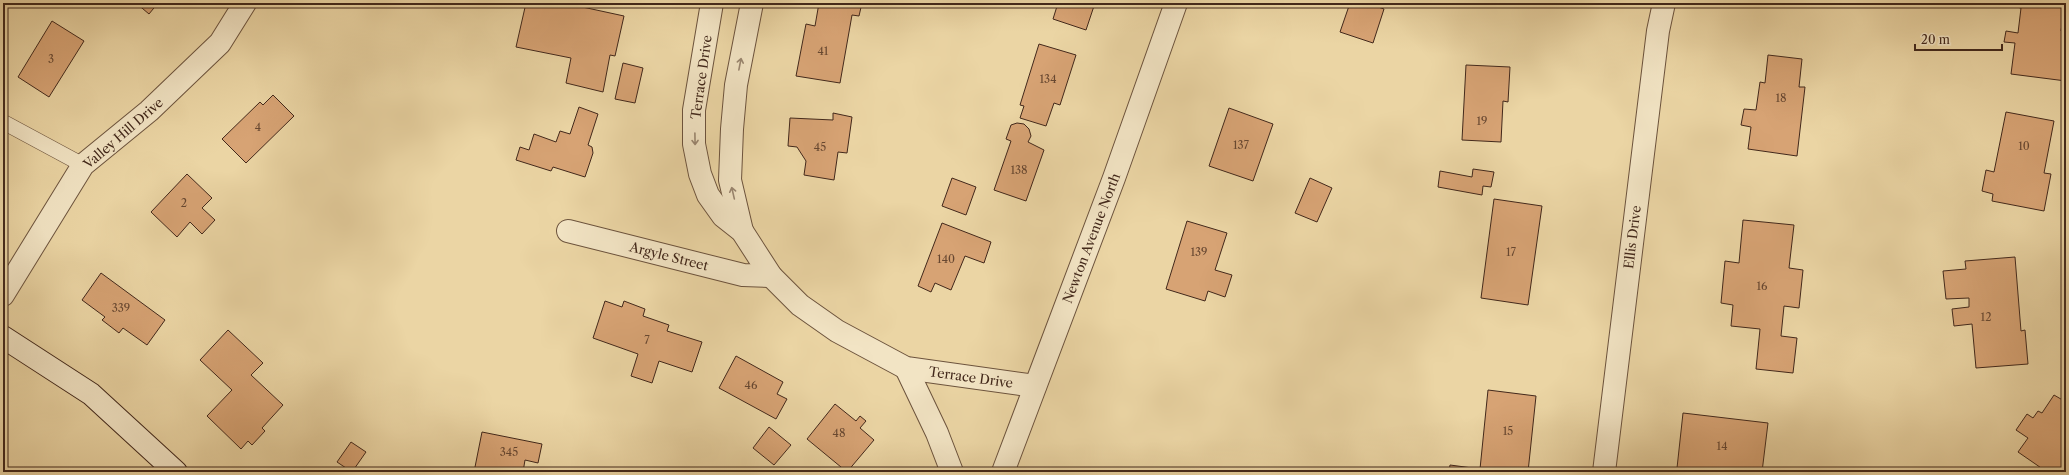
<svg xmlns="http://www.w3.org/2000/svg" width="2069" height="475" viewBox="0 0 2069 475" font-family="'Libre Caslon Text',serif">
	<rect width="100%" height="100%" fill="#ebd5a4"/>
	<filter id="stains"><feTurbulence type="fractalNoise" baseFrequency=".005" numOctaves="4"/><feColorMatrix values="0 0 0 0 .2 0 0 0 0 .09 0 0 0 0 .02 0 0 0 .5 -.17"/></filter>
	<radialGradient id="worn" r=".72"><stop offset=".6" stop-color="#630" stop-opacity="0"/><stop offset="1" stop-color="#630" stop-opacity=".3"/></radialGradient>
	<g fill="#d7a374" stroke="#42281b">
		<polygon points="136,3 158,3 149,14"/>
		<polygon points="526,3 564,3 624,16 615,56 610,55 603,92 566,83 571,58 516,47"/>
		<polygon points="819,3 862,3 859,16 852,15 840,83 796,76 806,24 815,26"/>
		<polygon points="1058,3 1095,3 1086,30 1053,19"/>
		<polygon points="1350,3 1366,3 1384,9 1373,43 1340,32"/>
		<polygon points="2011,3 2065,3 2061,31 2066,32 2065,50 2066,50 2066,81 2011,74 2015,43 2004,42 2006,31 2018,33 2021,8 2011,6"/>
		<polygon points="52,21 84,41 49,97 18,77"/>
		<polygon points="1039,44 1076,55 1060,105 1054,103 1046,126 1020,118 1024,106 1020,105"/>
		<polygon points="1768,55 1802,59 1799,87 1805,87 1797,156 1748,149 1751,127 1741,125 1744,109 1756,110 1760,82 1765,83"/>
		<polygon points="623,63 643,68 635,103 615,99"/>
		<polygon points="1466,65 1510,67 1508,102 1503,101 1501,142 1462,140"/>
		<polygon points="273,95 294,116 246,163 222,139 260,102 263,105"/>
		<polygon points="579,107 598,114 588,145 592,147 593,153 585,177 553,167 551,171 516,160 520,147 529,150 534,134 556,142 560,131 570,134"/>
		<polygon points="1229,108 1273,124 1253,181 1209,166"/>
		<polygon points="2006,112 2054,121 2044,173 2051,174 2044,211 1992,201 1993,194 1982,191 1986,170 1994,172"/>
		<polygon points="833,113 852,117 847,153 838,152 834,180 804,175 806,161 797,147 788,146 790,118 833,120"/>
		<polygon points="1017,123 1024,124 1029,129 1031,136 1028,142 1044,150 1026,201 994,190 1011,141 1006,139 1011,125"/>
		<polygon points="1473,169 1494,172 1491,187 1483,186 1482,195 1438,187 1440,171 1472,177"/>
		<polygon points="187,174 212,198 202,208 215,220 202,234 190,222 177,237 151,212"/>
		<polygon points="952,178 976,187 966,215 942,206"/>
		<polygon points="1310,178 1332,188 1317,222 1295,213"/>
		<polygon points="1494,199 1542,206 1528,305 1481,298"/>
		<polygon points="1743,220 1794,225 1789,268 1803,270 1799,308 1784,306 1781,336 1797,338 1793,373 1756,369 1760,329 1731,326 1733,305 1721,303 1725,261 1739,263"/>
		<polygon points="1187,221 1227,233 1215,270 1232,275 1225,297 1208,291 1205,301 1166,289"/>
		<polygon points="942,223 991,242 984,263 965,256 951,290 935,283 931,292 918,286"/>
		<polygon points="2015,257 2021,331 2025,330 2028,364 1976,368 1972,324 1954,326 1952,309 1969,307 1969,298 1946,299 1943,271 1966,269 1965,261"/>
		<polygon points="101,273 165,320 147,345 123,328 119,333 102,320 105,317 82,300"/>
		<polygon points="605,301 622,307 624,301 645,309 643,316 669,325 667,331 702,342 692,372 659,361 652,383 631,376 638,354 593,338"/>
		<polygon points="228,330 263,363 251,375 283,405 262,428 265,431 252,445 248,441 241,449 207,416 232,390 200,360"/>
		<polygon points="736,356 783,382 777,394 787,399 776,419 719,388"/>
		<polygon points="1488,390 1536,396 1528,472 1449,472 1450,465 1480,469"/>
		<polygon points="2054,395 2066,402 2066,472 2047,472 2018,452 2028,438 2016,430 2027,414 2033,418 2038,411 2042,413"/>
		<polygon points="835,404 856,421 860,416 866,421 860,428 874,440 847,472 807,439"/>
		<polygon points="1683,413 1768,423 1762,472 1711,472 1677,468"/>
		<polygon points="769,427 791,445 774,465 753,448"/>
		<polygon points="482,432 542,444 538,463 525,460 523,472 474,472"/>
		<polygon points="351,442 366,452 352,472 337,462"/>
	</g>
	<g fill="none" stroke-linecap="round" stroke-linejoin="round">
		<g stroke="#6c533d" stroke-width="16">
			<polyline id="lane" points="5,123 83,165"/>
		</g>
		<g stroke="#6c533d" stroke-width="24">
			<g id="street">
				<polyline points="712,3 694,110 694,144 700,174 708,195 723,216 742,231 771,276 800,305 837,331 906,368 1035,386"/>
				<polyline points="568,231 743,275 771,276"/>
				<polyline points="742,231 730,180 732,129 736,85 752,3"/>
				<polyline points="3,295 83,165 149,111 220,43 245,3"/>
				<polyline points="906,368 937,433 952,472"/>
				<polyline points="1003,472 1114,178 1176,3"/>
				<polyline points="1604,472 1658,31 1664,3"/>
			</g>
		</g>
		<g stroke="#42281b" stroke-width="24">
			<polyline id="secondary" points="3,337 91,394 176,472"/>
		</g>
		<use href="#lane" stroke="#f2e4c4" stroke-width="15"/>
		<use href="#street" stroke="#f2e4c4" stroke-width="22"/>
		<use href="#secondary" stroke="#f2e4c4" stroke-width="22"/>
	</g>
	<defs><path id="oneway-shaft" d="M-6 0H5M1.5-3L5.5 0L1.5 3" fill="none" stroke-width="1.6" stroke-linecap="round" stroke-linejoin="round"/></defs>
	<g stroke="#9a8670">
		<use href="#oneway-shaft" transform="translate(740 64) rotate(-79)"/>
		<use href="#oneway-shaft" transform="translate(695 139) rotate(89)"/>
		<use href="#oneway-shaft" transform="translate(733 193) rotate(-103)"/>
	</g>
	<g text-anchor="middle" stroke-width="3" stroke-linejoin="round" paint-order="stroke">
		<g font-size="11" fill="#674731">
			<text x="823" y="55">41</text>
			<text x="51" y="63">3</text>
			<text x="1048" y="83">134</text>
			<text x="1781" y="102">18</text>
			<text x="1482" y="125">19</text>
			<text x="258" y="131">4</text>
			<text x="1241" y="149">137</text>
			<text x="2024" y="150">10</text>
			<text x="820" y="151">45</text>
			<text x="1019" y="174">138</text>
			<text x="184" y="207">2</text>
			<text x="1199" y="256">139</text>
			<text x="1511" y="256">17</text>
			<text x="946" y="263">140</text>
			<text x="1762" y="290">16</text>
			<text x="121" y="312">339</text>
			<text x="1986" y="321">12</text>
			<text x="647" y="344">7</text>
			<text x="751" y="389">46</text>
			<text x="1508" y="435">15</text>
			<text x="839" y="437">48</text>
			<text x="1722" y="450">14</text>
			<text x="509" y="456">345</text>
		</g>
		<g font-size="13" fill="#42281b" stroke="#f2e4c4">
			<text transform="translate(701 77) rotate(-82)" y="5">Terrace Drive</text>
			<text transform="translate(123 133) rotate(-41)" y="5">Valley Hill Drive</text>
			<text transform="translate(1632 237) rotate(-83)" y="5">Ellis Drive</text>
			<text transform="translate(1091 238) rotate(-69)" y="5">Newton Avenue North</text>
			<text transform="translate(669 256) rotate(14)" y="5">Argyle Street</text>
			<text transform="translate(971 377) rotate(8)" y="5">Terrace Drive</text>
		</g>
	</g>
	<rect width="2069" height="475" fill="none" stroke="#ebd5a4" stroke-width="16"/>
	<rect x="4" y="4" width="2061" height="467" fill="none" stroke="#42281b" stroke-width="2"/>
	<rect x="8" y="8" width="2053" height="459" fill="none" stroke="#42281b"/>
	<path d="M1915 44v6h87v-6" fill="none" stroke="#42281b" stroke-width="2"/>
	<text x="1921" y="44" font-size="12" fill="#42281b" stroke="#f2e4c4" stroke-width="3" paint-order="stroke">20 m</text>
	<rect width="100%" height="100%" filter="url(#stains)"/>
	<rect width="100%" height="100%" fill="url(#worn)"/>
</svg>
